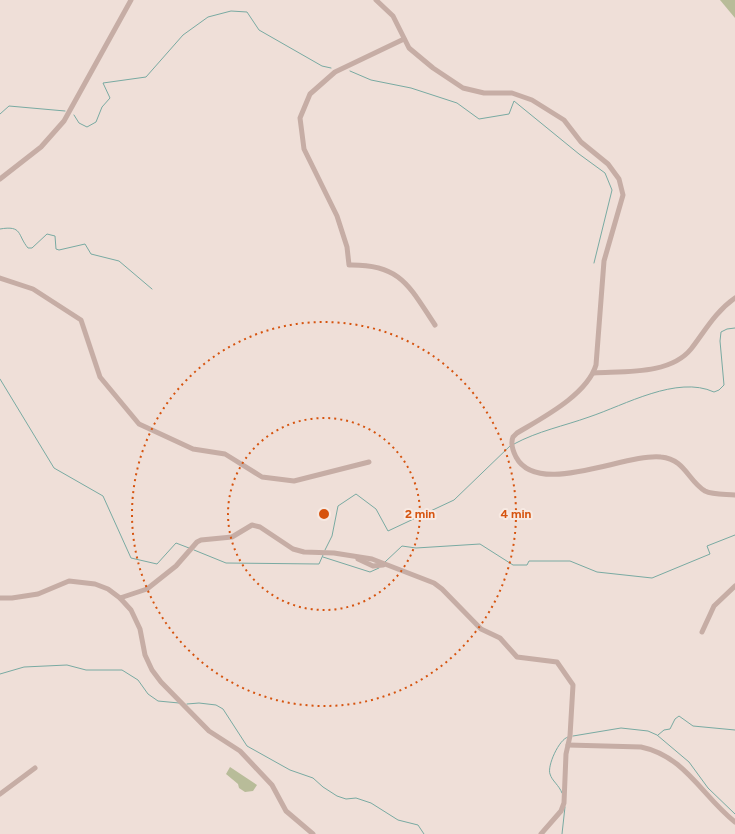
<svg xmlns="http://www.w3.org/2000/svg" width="735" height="834" viewBox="0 0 735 834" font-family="Figtree,sans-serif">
	<rect width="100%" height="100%" fill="#efdfd8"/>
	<g fill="#b8bc99">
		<polygon points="720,0 735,0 735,18"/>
		<polygon points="230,767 257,785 253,791 245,792 239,788 238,784 226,774"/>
	</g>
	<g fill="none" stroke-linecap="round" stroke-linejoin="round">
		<g stroke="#79aaa2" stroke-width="1">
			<polyline points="350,71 371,80 411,88 457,103 479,119 509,114 514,101 579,154 605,173 612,190 594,263"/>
			<polyline points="0,114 9,106 65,111"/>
			<polyline points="74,115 79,123 87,127 96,122 102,107 110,98 103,83 146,77 183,35 208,17 231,11 247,12 259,30 322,66 331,68"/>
			<path d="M0 229C23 225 17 235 28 248H32L47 234 55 236 56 249 59 250 85 244 91 254 119 261 152 289"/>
			<polyline points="0,379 54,468 103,496 131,558 157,564 176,543 189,548"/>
			<path d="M514 444C538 431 564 426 589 417 625 405 677 375 714 392L719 390 724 385 720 341 721 332 727 329 735 328"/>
			<polyline points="194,550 226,563 319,564 323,555"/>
			<polyline points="325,550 332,536 338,506 356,494 376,509 388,531 454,500 510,446"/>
			<polyline points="323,557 370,572 379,568"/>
			<polyline points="385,562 402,546 416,548 480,544 513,565 527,565 529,561 570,561 597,572 652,578 710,554 707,546 735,535"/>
			<polyline points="0,674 24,667 67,665 86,670 122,670 138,680 148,694 158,701 179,703"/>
			<polyline points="187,704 199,703 216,705 223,709 247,746 290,770 313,778 323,787 337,796 346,799 356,798 371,803 398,820 418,825 424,834"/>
			<polyline points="658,735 664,730 670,729 675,719 679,716 693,726 735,730"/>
			<polyline points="573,736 621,728 648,731 657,735 689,762 708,788 735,814"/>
			<path d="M562 793C559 785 552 781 550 774 547 766 559 739 568 737"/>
			<polyline points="562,834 565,807"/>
		</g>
		<g stroke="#c6ada5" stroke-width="5">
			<path d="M376 0 393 16 409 48 433 68 463 88 484 93H512L532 100 564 120 581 142 608 164 619 179 623 195 604 261 596 365C587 395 542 418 517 433L513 437C510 444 513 451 516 457 538 498 625 453 661 457 685 459 688 481 705 491 713 495 726 494 735 495"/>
			<path d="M404 39 335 72 310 94 300 118 304 149 337 216 347 247 349 265C401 264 409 286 435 325"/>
			<polyline points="0,179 41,147 64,121 131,0"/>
			<polyline points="0,278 33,289 81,320 100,377 139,424 193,449 225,454 262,477 294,481 369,462"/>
			<path d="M594 373C624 371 670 375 691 349 705 331 715 312 735 298"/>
			<polyline points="358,559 373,566 383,565"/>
			<polyline points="0,598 12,598 38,594 69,581 95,584 108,589 120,598 131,610 140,629 145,655 152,670 161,682 209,731 240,751 272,785 286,811 313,834"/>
			<polyline points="120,598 147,589 176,566 197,542 201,540 232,537 252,525 260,527 293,549 304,552 334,553 372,559 434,583 442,589 481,629 500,638 517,657 557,662 573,685 570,736 566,754 564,803 561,811 541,834"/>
			<polyline points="702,632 714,606 735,586"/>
			<path d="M568 745 641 747C685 756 702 796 735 822"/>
			<polyline points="0,794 35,768"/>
		</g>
	</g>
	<g fill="none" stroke="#d6540f" stroke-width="2" stroke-dasharray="2 4">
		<circle cx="324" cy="514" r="96"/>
		<circle cx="324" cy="514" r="192"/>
	</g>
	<circle cx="324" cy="514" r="6" fill="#d6540f" stroke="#f7eae3" stroke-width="2"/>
	<g font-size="12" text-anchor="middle" font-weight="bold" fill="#d6540f" stroke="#f7eae3" stroke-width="4" stroke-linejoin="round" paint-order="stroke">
		<text x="420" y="518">2 min</text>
		<text x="516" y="518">4 min</text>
	</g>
</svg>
